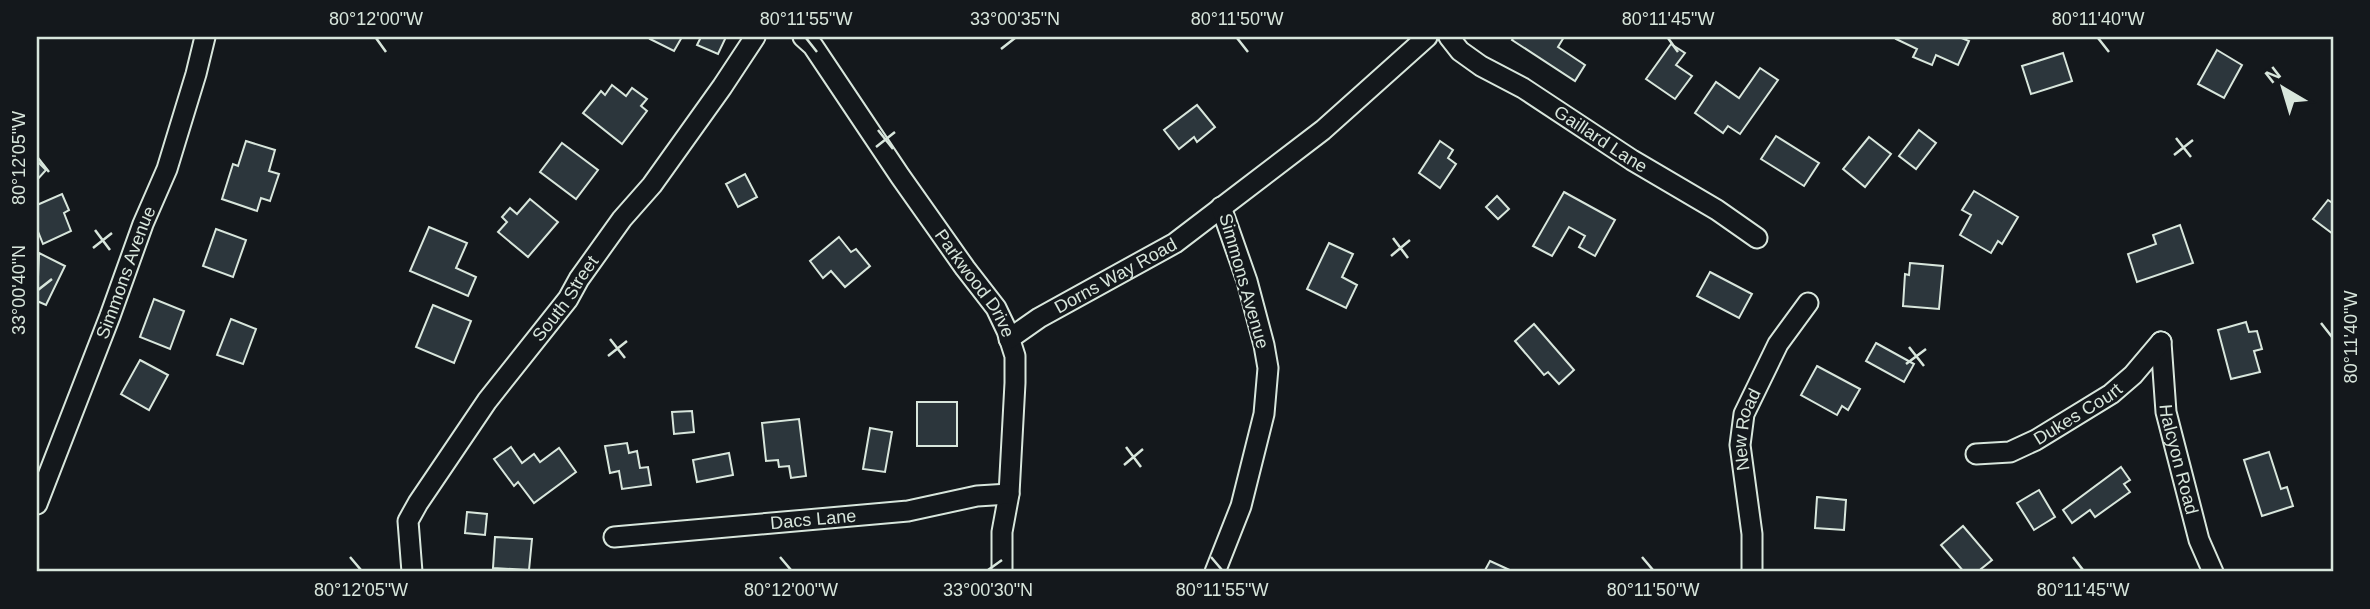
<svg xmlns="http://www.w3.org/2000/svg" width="2370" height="609" viewBox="0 0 2370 609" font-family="Helvetica,sans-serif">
	<rect width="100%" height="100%" fill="#14181c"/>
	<g fill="#2c363c" stroke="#d8e6dc" stroke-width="2">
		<polygon points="651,37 682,37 674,51 650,39"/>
		<polygon points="701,37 726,37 718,54 697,45"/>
		<polygon points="1514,37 1564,37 1558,47 1585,65 1575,81 1512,40"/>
		<polygon points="1897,37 1959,37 1969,41 1958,65 1936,55 1932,65 1913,57 1917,49 1896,39"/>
		<polygon points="1671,44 1685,53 1676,65 1692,76 1675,99 1646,79"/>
		<polygon points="2217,50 2242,65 2224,98 2198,84"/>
		<polygon points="2063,53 2072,81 2031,94 2022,66"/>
		<polygon points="1760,68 1778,80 1740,134 1728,126 1723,133 1695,113 1716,82 1739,98"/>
		<polygon points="612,85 626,96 632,88 647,99 641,106 647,111 622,144 583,113 601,91 605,95"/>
		<polygon points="1197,105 1215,127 1197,142 1194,137 1179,149 1164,130"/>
		<polygon points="1919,130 1936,143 1916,169 1899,156"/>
		<polygon points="1776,136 1819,163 1804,186 1761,159"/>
		<polygon points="1869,137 1891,154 1865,187 1843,169"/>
		<polygon points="246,141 275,150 269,171 279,174 270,201 261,198 257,211 222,199 233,164 238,166"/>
		<polygon points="1440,141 1453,150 1448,158 1456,164 1440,188 1419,173"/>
		<polygon points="562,143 598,170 576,199 540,172"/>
		<polygon points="37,161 46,170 37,180"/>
		<polygon points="745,174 757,197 738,207 726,184"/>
		<polygon points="1974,191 2018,217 2002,244 1998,241 1991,253 1960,235 1971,215 1962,210"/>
		<polygon points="1564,192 1615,220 1595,256 1579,247 1585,236 1569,227 1552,256 1533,246"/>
		<polygon points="62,194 69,210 64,213 71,231 43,244 37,229 37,205"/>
		<polygon points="1497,196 1509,209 1498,219 1486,207"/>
		<polygon points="530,199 558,222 528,257 498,232 507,222 502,217 510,208 517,214"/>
		<polygon points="2328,200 2331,202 2333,200 2333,234 2313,219"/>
		<polygon points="2180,225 2193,263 2137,282 2128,254 2156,244 2153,235"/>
		<polygon points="429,227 467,243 456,268 476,277 468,296 410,271"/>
		<polygon points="216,229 246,240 233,277 203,266"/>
		<polygon points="839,237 851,252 856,249 870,266 845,287 831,271 823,278 810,261"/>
		<polygon points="1329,243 1353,254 1342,277 1357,285 1346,308 1307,289"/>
		<polygon points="39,253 65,266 46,305 37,301"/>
		<polygon points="1910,263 1943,266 1939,309 1903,306 1905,274 1909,275"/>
		<polygon points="1710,272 1752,294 1739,318 1697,296"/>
		<polygon points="154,299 184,311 170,349 140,337"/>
		<polygon points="433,305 471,321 454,363 416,347"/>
		<polygon points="231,319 256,329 243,364 217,355"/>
		<polygon points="2246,322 2249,332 2257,331 2262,349 2254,351 2260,372 2231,379 2218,330"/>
		<polygon points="1534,324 1574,370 1559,384 1548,372 1544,375 1515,341"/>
		<polygon points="1876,343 1914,364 1904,382 1866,361"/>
		<polygon points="140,360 168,375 149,410 121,394"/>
		<polygon points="1817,366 1860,389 1848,410 1842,406 1837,415 1801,395"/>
		<rect x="917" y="402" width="40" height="44"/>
		<polygon points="692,411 694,432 674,434 672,412"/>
		<polygon points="799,419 806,476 791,478 789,466 779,467 778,460 766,461 762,423"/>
		<polygon points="870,428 892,432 885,472 863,469"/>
		<polygon points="627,443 629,453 637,451 640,468 648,467 651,485 622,489 619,471 610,473 605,446"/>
		<polygon points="511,447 522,463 534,454 540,462 559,448 576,472 534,503 518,482 514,486 494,459"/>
		<polygon points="2269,452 2281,489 2287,487 2293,506 2262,516 2244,460"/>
		<polygon points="729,453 733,475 697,482 693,460"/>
		<polygon points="2121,467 2130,480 2124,484 2130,492 2095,517 2090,510 2072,523 2063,510"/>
		<polygon points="2039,490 2055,517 2034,530 2017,503"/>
		<polygon points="1817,497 1846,500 1844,530 1815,528"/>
		<polygon points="467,512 487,514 485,535 465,533"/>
		<polygon points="1963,526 1992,560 1981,569 1983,572 1964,572 1941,545"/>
		<polygon points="495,537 532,539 529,570 493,568"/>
		<polygon points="1490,561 1514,572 1484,572"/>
	</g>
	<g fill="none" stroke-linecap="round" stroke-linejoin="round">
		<g stroke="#d8e6dc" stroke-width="23">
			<g id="minor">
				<path id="s1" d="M803 37 813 46 900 176 965 268 996 308 1007 331 1015 356V383L1009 494 1002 532V572"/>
				<path id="s2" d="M1449 37 1460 51 1481 66 1523 88 1632 160 1717 210 1757 238"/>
				<path id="s3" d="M1009 339 1039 318 1175 243 1323 130 1427 37"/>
				<path id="s4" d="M2161 342 2166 412 2199 540 2213 572"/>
				<path id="s5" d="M1976 454 2010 452 2036 440 2111 394 2133 375 2161 342"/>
				<path id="s6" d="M37 504 110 316 143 224 167 169 196 74 205 37"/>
				<path id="s7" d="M614 537 908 511 977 496 1009 494"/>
				<path id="s8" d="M412 572 408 521 418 503 487 401 568 299 579 279 622 219 652 185 722 87 755 37"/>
				<polyline points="1215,572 1241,506 1264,414 1268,368 1264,345 1247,281 1221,207"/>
				<path id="s9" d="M1752 572V534L1740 445 1744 414 1778 344 1808 303"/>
			</g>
		</g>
		<use href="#minor" stroke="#14181c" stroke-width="19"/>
	</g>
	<path fill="none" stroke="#d8e6dc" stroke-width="2.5" d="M376 38 386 52M806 38 817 52M1237 38 1248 52M1668 38 1678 52M2098 38 2109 52M1001 49 1015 38M878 130 893 149M2176 138 2191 157M876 147 895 132M2174 155 2193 140M38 158 49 172M95 230 110 250M1393 238 1408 258M93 248 112 233M1391 256 1410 240M38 290 52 279M2321 323 2332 337M610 339 625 358M1909 347 1924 366M608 356 627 341M1906 364 1926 349M1126 447 1141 467M1124 465 1143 449M350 557 361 570M780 557 791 570M1211 557 1222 570M1642 557 1653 570M2073 557 2083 570M988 570 1002 560"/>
	<g text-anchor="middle" stroke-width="5" stroke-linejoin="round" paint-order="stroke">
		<g font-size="18" fill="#d8e6dc" stroke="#14181c">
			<text dy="6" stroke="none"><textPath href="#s2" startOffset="184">Gaillard Lane</textPath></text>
			<text dy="6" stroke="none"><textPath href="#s6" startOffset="248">Simmons Avenue</textPath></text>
			<text dy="6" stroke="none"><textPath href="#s3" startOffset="124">Dorns Way Road</textPath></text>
			<text transform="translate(1244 281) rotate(74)" y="6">Simmons Avenue</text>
			<text dy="6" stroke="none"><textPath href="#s1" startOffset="301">Parkwood Drive</textPath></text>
			<text dy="6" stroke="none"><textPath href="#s8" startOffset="324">South Street</textPath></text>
			<text dy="6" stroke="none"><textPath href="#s5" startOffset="112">Dukes Court</textPath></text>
			<text dy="6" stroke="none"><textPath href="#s9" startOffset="144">New Road</textPath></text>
			<text dy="6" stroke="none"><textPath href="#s4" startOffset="119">Halcyon Road</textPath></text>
			<text dy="6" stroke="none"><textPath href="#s7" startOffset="200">Dacs Lane</textPath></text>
		</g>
	</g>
	<rect width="2370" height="609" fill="none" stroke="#14181c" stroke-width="77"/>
	<g transform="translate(2283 88) rotate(322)" stroke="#14181c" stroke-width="5" paint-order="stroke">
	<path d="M0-5L12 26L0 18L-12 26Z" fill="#d8e6dc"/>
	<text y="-10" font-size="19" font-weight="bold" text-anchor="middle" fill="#d8e6dc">N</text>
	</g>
	<rect x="38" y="38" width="2294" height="532" fill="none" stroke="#d8e6dc" stroke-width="2.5"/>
	<g font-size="18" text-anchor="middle" fill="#d8e6dc">
		<text x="376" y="25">80°12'00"W</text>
		<text x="806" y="25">80°11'55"W</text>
		<text x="1015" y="25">33°00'35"N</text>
		<text x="1237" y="25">80°11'50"W</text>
		<text x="1668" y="25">80°11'45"W</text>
		<text x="2098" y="25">80°11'40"W</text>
		<text transform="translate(19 158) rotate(-90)" y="6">80°12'05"W</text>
		<text transform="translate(19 290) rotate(-90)" y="6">33°00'40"N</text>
		<text transform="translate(2351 337) rotate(-90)" y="6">80°11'40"W</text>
		<text x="361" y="596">80°12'05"W</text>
		<text x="791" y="596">80°12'00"W</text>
		<text x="988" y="596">33°00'30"N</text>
		<text x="1222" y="596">80°11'55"W</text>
		<text x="1653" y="596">80°11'50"W</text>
		<text x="2083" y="596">80°11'45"W</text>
	</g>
</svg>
